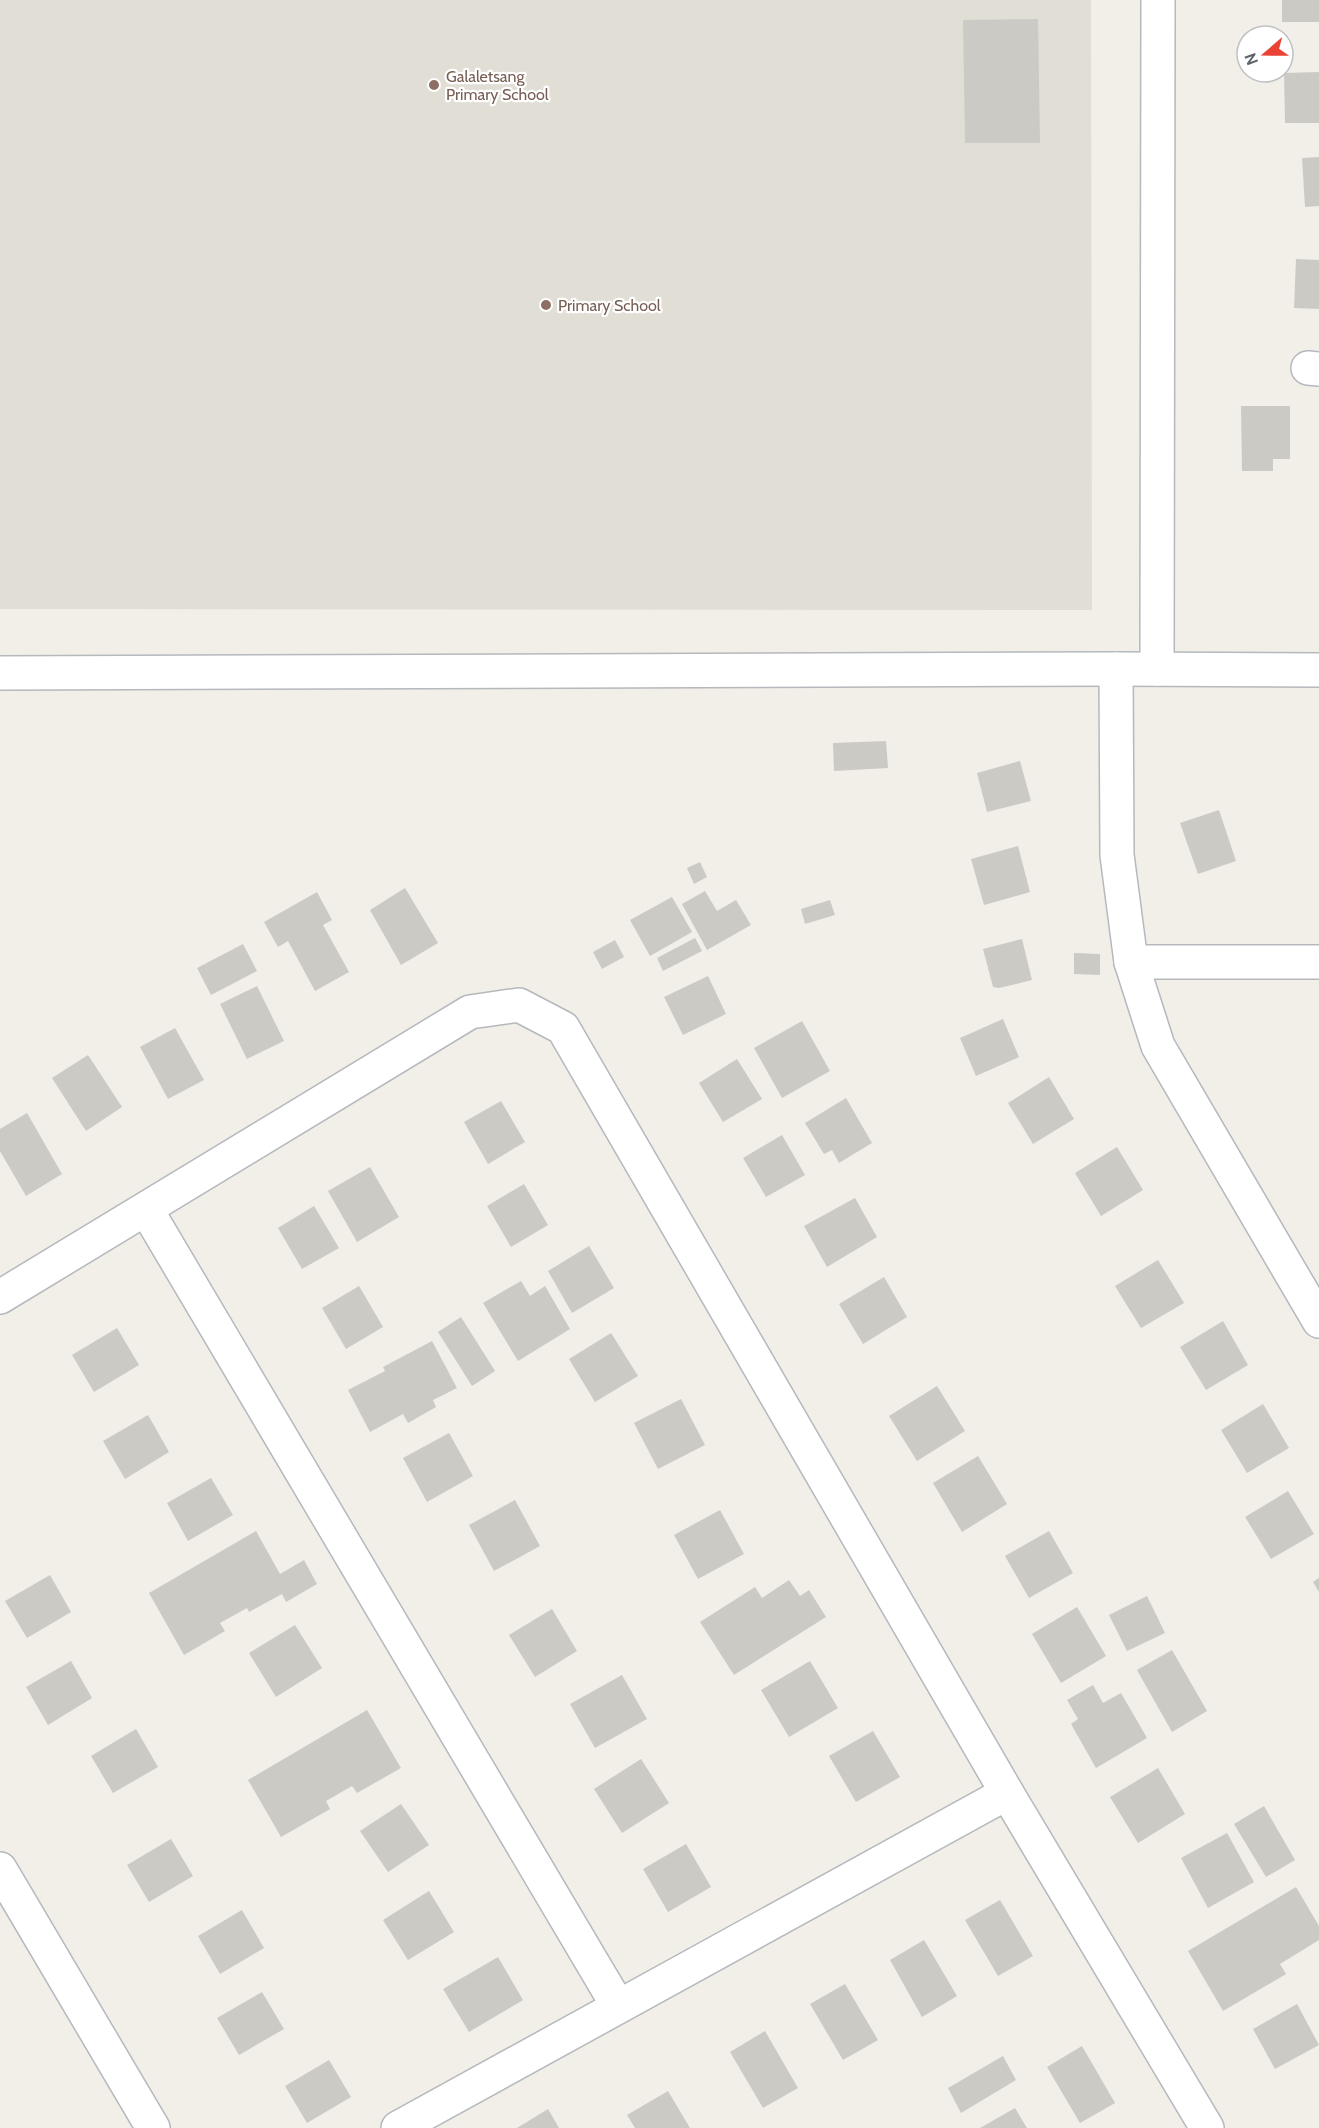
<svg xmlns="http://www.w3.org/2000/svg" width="1319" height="2128" viewBox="0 0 1319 2128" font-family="Cabin,sans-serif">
	<rect width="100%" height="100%" fill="#f1efe8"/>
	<polygon fill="#e1ded6" points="0,0 1091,0 1092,610 0,609"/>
	<g fill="#cccac5">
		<rect x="1282" y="0" width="37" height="22"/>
		<polygon points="1038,19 1040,143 965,143 963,20"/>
		<polygon points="1319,72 1319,123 1285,123 1284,73"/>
		<polygon points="1319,157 1319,206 1305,207 1302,158"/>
		<polygon points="1296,259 1319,260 1319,309 1294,308"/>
		<polygon points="1241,406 1290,406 1290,459 1273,459 1273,471 1242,471"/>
		<polygon points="886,741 888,768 834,771 833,743"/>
		<polygon points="1020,761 1031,801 987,812 977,773"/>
		<polygon points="1219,810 1236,861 1198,874 1180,823"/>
		<polygon points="1018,846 1030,892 984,905 971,859"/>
		<polygon points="700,862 707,877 694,884 687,868"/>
		<polygon points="405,888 438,943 401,965 370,910"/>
		<polygon points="705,891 717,911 736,900 751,925 707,950 682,904"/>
		<polygon points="317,892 332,920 323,925 349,972 315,991 288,941 278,947 264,922"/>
		<polygon points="672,897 692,932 650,956 630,920"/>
		<polygon points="830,900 835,915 805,924 801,909"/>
		<polygon points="695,938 702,951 663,971 657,958"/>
		<polygon points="1022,939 1032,980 999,988 993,987 983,949"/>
		<polygon points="615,940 624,957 602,969 593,952"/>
		<polygon points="243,944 257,971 211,995 197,968"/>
		<polygon points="1074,953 1100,954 1100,975 1074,974"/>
		<polygon points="708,976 726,1014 683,1035 664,997"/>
		<polygon points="257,986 284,1041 247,1059 220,1004"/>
		<polygon points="1003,1019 1019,1057 976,1076 960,1038"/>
		<polygon points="802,1021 830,1071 782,1098 754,1048"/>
		<polygon points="175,1028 204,1080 168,1099 140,1047"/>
		<polygon points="88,1055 122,1107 86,1131 52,1078"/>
		<polygon points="737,1059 762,1099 723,1122 699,1083"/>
		<polygon points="1049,1077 1074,1119 1033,1144 1008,1103"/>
		<polygon points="846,1098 872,1143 839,1163 832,1150 824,1154 805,1123"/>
		<polygon points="501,1101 525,1142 488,1164 464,1122"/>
		<polygon points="27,1113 62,1174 26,1196 0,1151 0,1129"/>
		<polygon points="782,1135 805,1175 766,1197 743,1158"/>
		<polygon points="1117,1147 1143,1190 1101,1216 1075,1173"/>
		<polygon points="370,1167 399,1217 357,1242 328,1191"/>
		<polygon points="524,1184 548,1225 511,1247 487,1206"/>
		<polygon points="855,1198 877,1237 827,1267 804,1226"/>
		<polygon points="314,1206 339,1248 302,1269 278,1228"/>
		<polygon points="589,1246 614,1288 572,1313 548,1271"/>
		<polygon points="1158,1260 1184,1303 1141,1328 1115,1286"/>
		<polygon points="884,1277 907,1317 863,1344 839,1304"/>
		<polygon points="521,1281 530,1296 545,1286 570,1329 518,1361 483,1303"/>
		<polygon points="359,1286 383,1327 346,1349 322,1308"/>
		<polygon points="461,1317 495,1371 472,1386 438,1332"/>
		<polygon points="1223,1321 1248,1365 1206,1390 1180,1347"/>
		<polygon points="117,1328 139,1365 94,1392 72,1355"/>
		<polygon points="611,1333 638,1376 595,1402 569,1359"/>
		<polygon points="432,1341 457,1388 433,1400 436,1407 408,1423 403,1414 370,1432 348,1390 385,1371 383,1367"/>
		<polygon points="937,1386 965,1431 917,1461 889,1416"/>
		<polygon points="681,1399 705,1445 658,1469 634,1423"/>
		<polygon points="1263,1404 1289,1448 1247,1473 1221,1430"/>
		<polygon points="148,1415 169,1452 125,1479 103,1441"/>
		<polygon points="449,1433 473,1476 427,1502 403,1458"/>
		<polygon points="978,1456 1007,1504 962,1532 933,1483"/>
		<polygon points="211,1478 233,1515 188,1541 167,1503"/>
		<polygon points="1288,1491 1314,1534 1271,1559 1245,1517"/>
		<polygon points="515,1500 540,1546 494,1571 469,1525"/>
		<polygon points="720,1510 744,1554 698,1579 674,1535"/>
		<polygon points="256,1531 280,1574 304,1560 317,1584 286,1602 282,1594 249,1612 247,1608 220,1623 225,1631 184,1655 149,1593"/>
		<polygon points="1049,1531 1073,1573 1029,1598 1005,1556"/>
		<polygon points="50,1575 71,1612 27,1638 5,1601"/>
		<polygon points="1319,1578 1319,1592 1313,1582"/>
		<polygon points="789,1580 800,1596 809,1590 826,1617 734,1675 700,1622 755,1587 762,1598"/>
		<polygon points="1147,1596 1165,1633 1127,1651 1109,1615"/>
		<polygon points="1077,1607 1106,1656 1061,1683 1032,1634"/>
		<polygon points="552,1609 577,1651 535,1677 509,1635"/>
		<polygon points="295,1625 322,1668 276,1697 249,1653"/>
		<polygon points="1172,1650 1207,1711 1172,1732 1137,1670"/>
		<polygon points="71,1661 92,1698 48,1725 26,1687"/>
		<polygon points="810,1661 838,1708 789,1737 761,1690"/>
		<polygon points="622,1675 647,1719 595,1748 570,1704"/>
		<polygon points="1093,1685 1103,1703 1121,1693 1147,1738 1096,1768 1071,1724 1078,1719 1067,1700"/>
		<polygon points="367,1710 401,1768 357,1793 352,1786 326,1801 330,1809 281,1837 248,1780"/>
		<polygon points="136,1729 158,1767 113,1793 91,1756"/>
		<polygon points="873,1731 900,1777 856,1802 829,1756"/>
		<polygon points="641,1759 669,1803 622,1833 594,1789"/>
		<polygon points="1158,1768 1185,1814 1138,1843 1110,1797"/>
		<polygon points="401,1804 429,1845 388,1872 360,1831"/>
		<polygon points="1264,1806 1295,1860 1266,1877 1234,1824"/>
		<polygon points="1227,1833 1254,1882 1208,1908 1181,1858"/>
		<polygon points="171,1839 193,1876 149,1902 127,1865"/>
		<polygon points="686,1844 711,1887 668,1912 643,1869"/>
		<polygon points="1296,1887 1319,1926 1319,1940 1280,1964 1286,1974 1223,2011 1188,1951"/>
		<polygon points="429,1891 454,1932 408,1960 383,1920"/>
		<polygon points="1000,1900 1033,1956 998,1976 965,1920"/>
		<polygon points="242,1910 264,1948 220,1974 198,1936"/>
		<polygon points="924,1940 957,1996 922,2017 890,1960"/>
		<polygon points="498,1957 523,2000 469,2032 443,1989"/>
		<polygon points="845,1984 878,2040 843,2060 810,2004"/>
		<polygon points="262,1992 284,2029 239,2055 217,2018"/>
		<polygon points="1297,2004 1319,2045 1275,2069 1253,2029"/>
		<polygon points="765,2031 798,2088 763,2108 730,2052"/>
		<polygon points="1082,2046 1115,2103 1080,2123 1047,2067"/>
		<polygon points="1003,2056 1016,2080 961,2113 948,2088"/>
		<polygon points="329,2060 351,2097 307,2123 285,2086"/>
		<polygon points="668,2091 690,2128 635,2128 627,2115"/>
		<polygon points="1015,2108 1027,2128 980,2128"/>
		<polygon points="548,2109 559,2128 517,2128"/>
	</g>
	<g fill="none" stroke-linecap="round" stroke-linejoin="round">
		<g stroke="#b5b8bc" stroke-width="36">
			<g id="minor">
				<polyline points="1308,368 1319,369"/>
				<polyline points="1116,669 1117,855 1131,962 1158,1046 1319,1321"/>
				<polyline points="1157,669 1158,0"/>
				<polyline points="1131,962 1319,962"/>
				<polyline points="146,1209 618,2006"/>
				<polyline points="0,1297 470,1012 519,1005 563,1028 1007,1793 1207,2128"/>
				<polyline points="0,1869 153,2128"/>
				<polyline points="398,2128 1007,1793"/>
			</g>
		</g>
		<g stroke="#b5b8bc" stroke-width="36">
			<polyline id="tertiary" points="0,673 1116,669 1319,670"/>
		</g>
		<use href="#minor" stroke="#fff" stroke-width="33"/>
		<use href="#tertiary" stroke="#fff" stroke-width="33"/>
	</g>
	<g fill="#8d6e63" stroke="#fff" stroke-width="2">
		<circle cx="434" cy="85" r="6"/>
		<circle cx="546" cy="305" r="6"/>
	</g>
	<g text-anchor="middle" stroke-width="4.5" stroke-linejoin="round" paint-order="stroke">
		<g font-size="16" fill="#785e54" stroke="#fff" text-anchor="start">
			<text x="446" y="82">Galaletsang<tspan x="446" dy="18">Primary School</tspan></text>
			<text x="558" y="311">Primary School</text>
		</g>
	</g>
	<g transform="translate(1265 54) rotate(250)"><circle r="28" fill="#ffffff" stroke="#bfc1c3" stroke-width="1.5"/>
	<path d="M0-4.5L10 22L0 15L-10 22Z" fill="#ea4335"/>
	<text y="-9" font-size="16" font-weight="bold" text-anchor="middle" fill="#5f6368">N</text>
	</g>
</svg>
